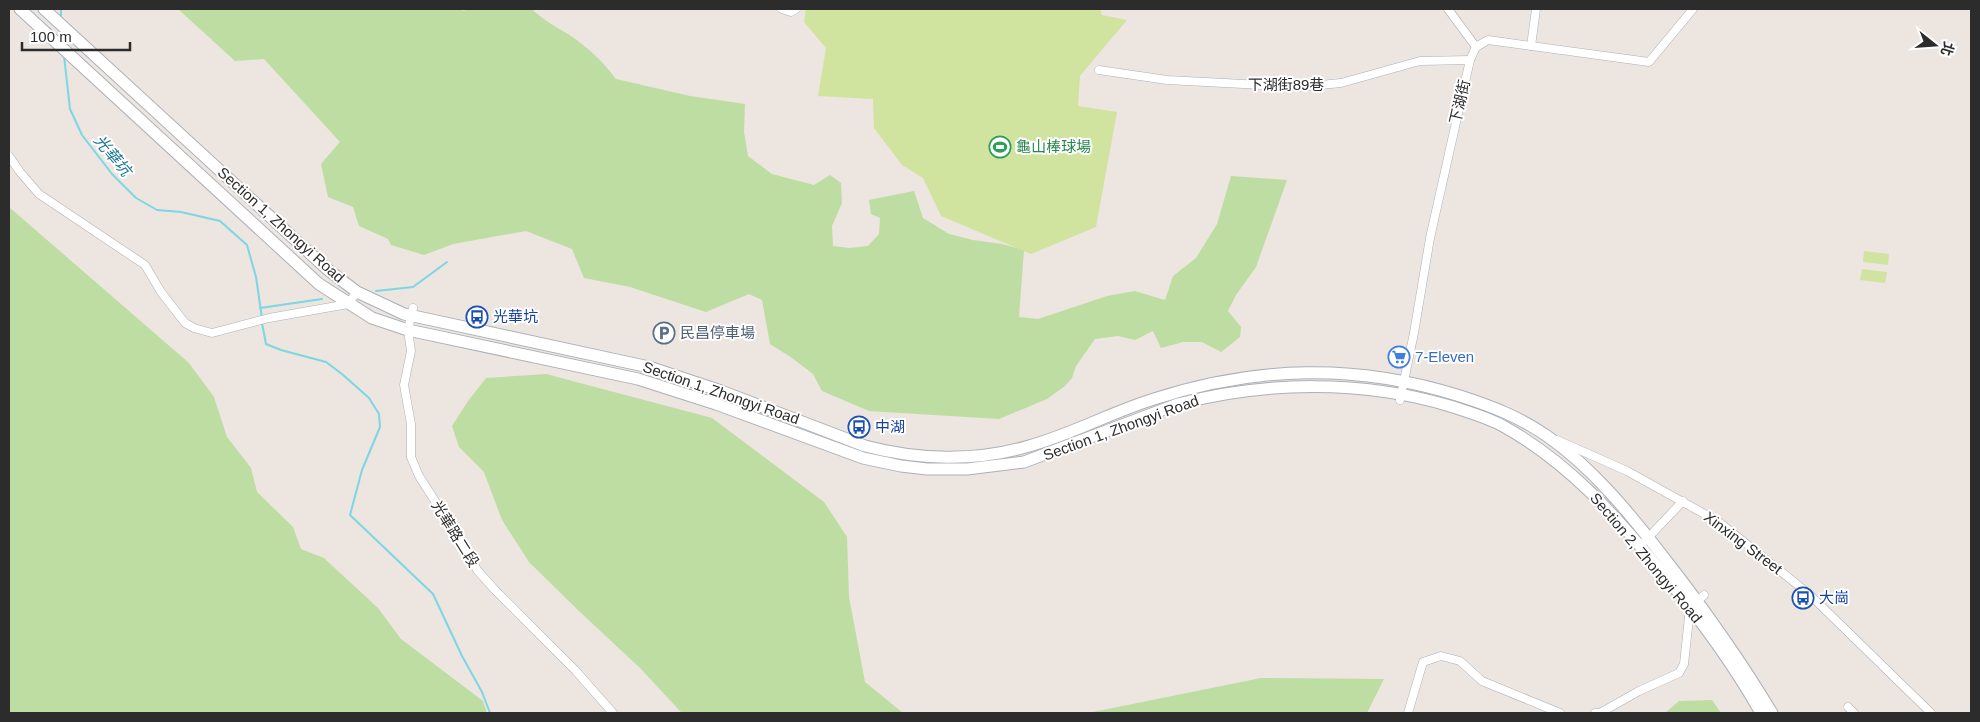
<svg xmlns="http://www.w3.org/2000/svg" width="1980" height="722" viewBox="0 0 1980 722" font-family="Helvetica,'Noto Sans TC',sans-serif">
	<rect width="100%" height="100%" fill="#ece5e0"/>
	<g fill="#bedda2">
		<path d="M178 9H460L464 11 467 9H532C544 21 557 27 571 36 589 48 603 62 616 79L690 96 745 104 744 132 748 156 772 174 814 185 830 175 841 183 842 203 832 226 833 246 850 248 868 246 879 234 880 218 871 214 869 200 914 191 923 218 949 234 973 240 1002 244 1024 250 1019 317 1038 319 1107 296 1135 291 1165 300 1173 276 1196 258 1217 224 1231 176 1287 180 1256 267 1236 295 1228 311 1241 327 1240 337 1221 352 1202 342H1183L1161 348 1153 331 1135 340 1118 336 1095 339 1076 366 1072 378 1065 386 1047 399 999 419 869 411 822 391 813 374 792 358 770 344 762 300 749 294 706 312 630 287 584 278 572 249 526 231 453 244 424 255 391 245 388 239 359 226 353 207 328 197 321 164 340 142 264 59 235 61Z"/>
		<polygon points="9,207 189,363 214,397 227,437 251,468 257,492 293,527 301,549 324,558 378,608 401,639 483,701 487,713 9,713"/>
		<polygon points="546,374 712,418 824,502 847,537 849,597 865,682 903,713 913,713 682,713 680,711 640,668 580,612 529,562 502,520 484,472 459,447 452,426 468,401 486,378"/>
		<polygon points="1261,678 1384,679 1367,713 1088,713"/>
		<polygon points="1712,700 1721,713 1665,713 1679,701"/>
	</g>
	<g fill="#d0e49f">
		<polygon points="806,9 1100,9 1102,15 1127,20 1080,76 1078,106 1117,112 1096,227 1031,254 941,216 923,178 902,165 874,128 873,99 818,96 826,48 804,22"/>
		<polygon points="1864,251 1889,254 1888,265 1863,262"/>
		<polygon points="1862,269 1887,272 1885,283 1860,280"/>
	</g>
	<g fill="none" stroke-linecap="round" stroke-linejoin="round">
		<g stroke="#7dd6e4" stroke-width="2">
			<polyline points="61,9 61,18"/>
			<polyline points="63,33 63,43"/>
			<polyline points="64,56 70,109 82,135 112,174 136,198 157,210 181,212 220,221 247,245 256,277 262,318"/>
			<polyline points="376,291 413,287 447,262"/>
			<polyline points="260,308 322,299"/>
			<polyline points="262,323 266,344 281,350 326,362 342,374 369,398 379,414 380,427 362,470 350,515 433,594 462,656 482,692 490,713"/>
		</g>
		<g stroke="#acb0b7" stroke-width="9">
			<g id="street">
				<polyline points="782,9 791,12 796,9"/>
				<polyline points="1448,9 1476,47"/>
				<polyline points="1531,46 1536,9"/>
				<polyline points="1099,70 1167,80 1299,87 1341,83 1420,61 1470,60"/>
				<polyline points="9,156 20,172 39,194 145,265 161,292 185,323 194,328 212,333 269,318 348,304 357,292"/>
				<polyline points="413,308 408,330 411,351 404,385 411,424 411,457 419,476 469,554 477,570 495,590 575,670 613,713"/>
				<polyline points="1400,400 1414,333 1430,238 1470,60 1476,47 1488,40 1649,62 1693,9"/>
				<polyline points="1557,440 1627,471 1719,522 1809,594 1931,713"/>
				<polyline points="1645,541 1683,501"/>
				<polyline points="1848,707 1854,713"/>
				<polyline points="1408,713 1423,662 1441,656 1460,661 1482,681 1560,713"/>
				<polyline points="1595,713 1600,713 1639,691 1679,673 1684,664 1690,608 1704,595"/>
			</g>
		</g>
		<g stroke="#acb0b7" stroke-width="13">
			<g id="secondary">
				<path d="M20 9 319 284 372 318 408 330 638 379 716 404 863 458 901 466 927 469H967L1024 462 1178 404C1265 381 1363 380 1450 406 1468 412 1487 417 1503 426 1568 462 1615 515 1661 571 1698 616 1733 663 1761 713"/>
				<path d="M44 9 327 269 357 292 404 314 649 367 721 391 865 446C918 460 976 462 1029 446 1072 434 1112 412 1154 399 1257 366 1356 363 1460 396 1491 406 1520 417 1547 436 1593 468 1631 515 1665 559 1704 609 1740 660 1772 713"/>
			</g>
		</g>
		<use href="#street" stroke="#fff" stroke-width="8"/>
		<use href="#secondary" stroke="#fff" stroke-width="11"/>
	</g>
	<defs>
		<g id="stadium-ring" transform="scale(1.125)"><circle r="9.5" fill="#fff" stroke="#2e9e5b" stroke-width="1.5"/><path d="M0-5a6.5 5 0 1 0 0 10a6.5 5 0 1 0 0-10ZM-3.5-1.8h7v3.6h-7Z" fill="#2e9e5b"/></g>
		<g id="bus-ring" transform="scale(1.125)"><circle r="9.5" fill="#fff" stroke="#1a4fb4" stroke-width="1.5"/><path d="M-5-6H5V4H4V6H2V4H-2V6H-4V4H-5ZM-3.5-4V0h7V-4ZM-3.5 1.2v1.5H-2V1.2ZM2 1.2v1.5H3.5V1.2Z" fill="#1a4fb4"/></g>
		<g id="parking-ring" transform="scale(1.125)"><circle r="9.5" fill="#fff" stroke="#5c6f8a" stroke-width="1.5"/><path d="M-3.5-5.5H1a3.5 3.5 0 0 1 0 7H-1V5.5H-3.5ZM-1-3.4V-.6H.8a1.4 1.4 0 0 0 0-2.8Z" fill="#5c6f8a"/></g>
		<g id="supermarket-ring" transform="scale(1.125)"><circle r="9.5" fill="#fff" stroke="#3f7fe0" stroke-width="1.5"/><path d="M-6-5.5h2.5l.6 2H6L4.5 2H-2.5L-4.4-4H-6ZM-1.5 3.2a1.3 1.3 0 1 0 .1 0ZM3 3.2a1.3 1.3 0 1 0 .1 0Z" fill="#3f7fe0"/></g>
	</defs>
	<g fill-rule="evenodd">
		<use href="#stadium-ring" x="1000" y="147"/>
		<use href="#bus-ring" x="477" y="317"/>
		<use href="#parking-ring" x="664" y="333"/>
		<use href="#supermarket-ring" x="1399" y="357"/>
		<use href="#bus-ring" x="859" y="427"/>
		<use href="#bus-ring" x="1803" y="598"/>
	</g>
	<g text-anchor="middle" stroke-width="4" stroke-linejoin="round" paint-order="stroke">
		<g font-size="15" fill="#2c2c2c" stroke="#fff">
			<text x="1286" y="90">下湖街89巷</text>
			<text transform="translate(1460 102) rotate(-77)" y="5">下湖街</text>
			<text transform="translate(281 225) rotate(42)" y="5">Section 1, Zhongyi Road</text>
			<text transform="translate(721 393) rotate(19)" y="5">Section 1, Zhongyi Road</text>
			<text transform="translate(1121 428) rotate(-20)" y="5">Section 1, Zhongyi Road</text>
			<text transform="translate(455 534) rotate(58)" y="5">光華路二段</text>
			<text transform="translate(1743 543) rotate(37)" y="5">Xinxing Street</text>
			<text transform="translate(1646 558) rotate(50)" y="5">Section 2, Zhongyi Road</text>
		</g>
		<g font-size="15" fill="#27864d" stroke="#fff" text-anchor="start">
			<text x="1016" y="152">龜山棒球場</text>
		</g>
		<g font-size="15" fill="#164399" stroke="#fff" text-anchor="start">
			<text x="493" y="322">光華坑</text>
			<text x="875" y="432">中湖</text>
			<text x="1819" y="603">大崗</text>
		</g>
		<g font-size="15" fill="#4e5e75" stroke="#fff" text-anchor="start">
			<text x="680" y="338">民昌停車場</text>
		</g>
		<g font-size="15" fill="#366cbe" stroke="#fff" text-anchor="start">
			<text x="1415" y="362">7-Eleven</text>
		</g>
		<g font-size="16" font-style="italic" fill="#1a7992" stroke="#fff">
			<text transform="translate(113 155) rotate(50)" y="6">光華坑</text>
		</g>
	</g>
	<rect width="1980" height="722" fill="none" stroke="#2c2c2c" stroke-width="20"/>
	<g transform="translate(1935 45) rotate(107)" stroke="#ffffff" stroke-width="4" paint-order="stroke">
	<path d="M0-4L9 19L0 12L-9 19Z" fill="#2c2c2c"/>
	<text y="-8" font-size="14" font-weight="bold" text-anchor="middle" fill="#2c2c2c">北</text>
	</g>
	<path d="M22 42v8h108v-8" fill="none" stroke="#2c2c2c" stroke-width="2.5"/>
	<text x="30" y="42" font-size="15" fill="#2c2c2c" stroke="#ffffff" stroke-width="4" paint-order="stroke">100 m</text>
</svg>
